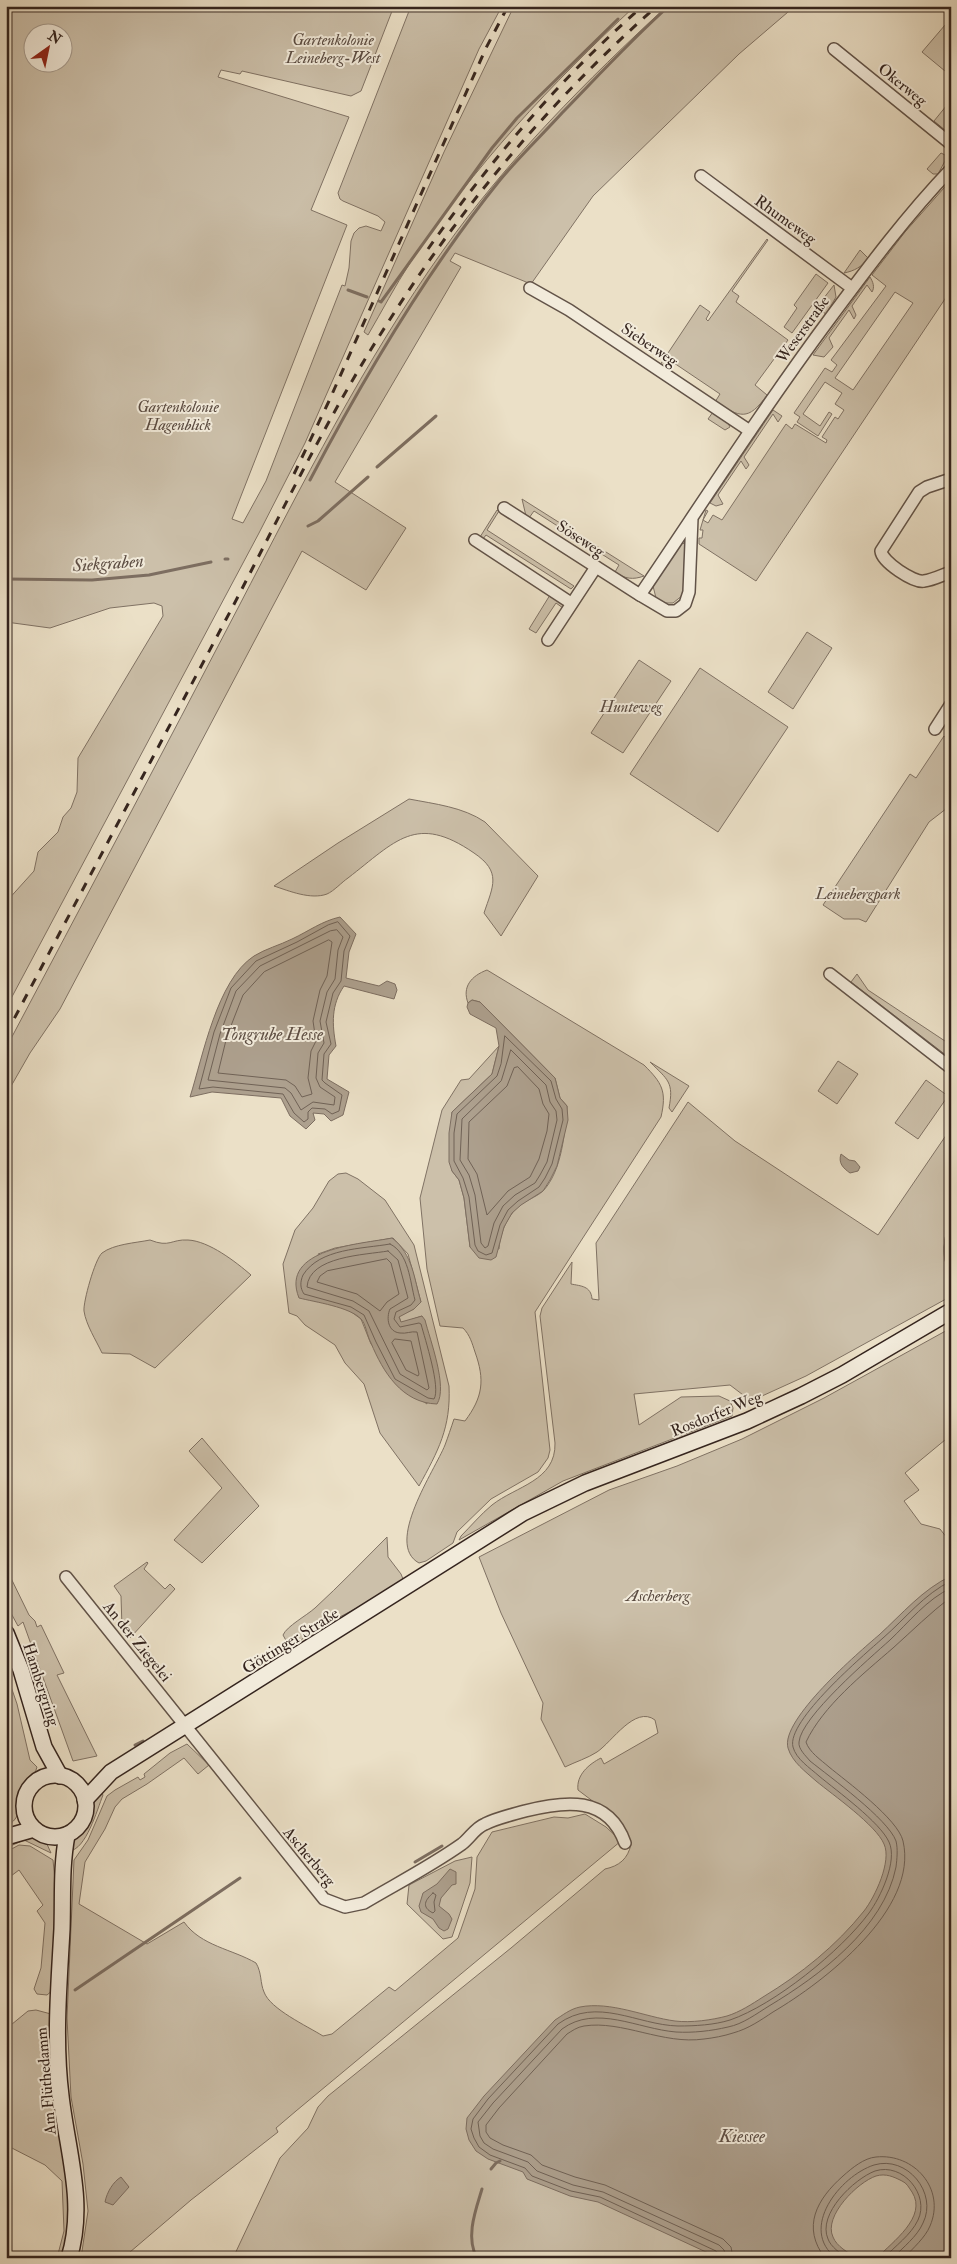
<svg xmlns="http://www.w3.org/2000/svg" width="957" height="2264" viewBox="0 0 957 2264" font-family="'IM FELL Double Pica',serif">
	<rect width="100%" height="100%" fill="#ebe0c7"/>
	<filter id="stains"><feTurbulence type="fractalNoise" baseFrequency=".004" numOctaves="4"/><feColorMatrix values="0 0 0 0 .2 0 0 0 0 .09 0 0 0 0 .02 0 0 0 .5 -.17"/></filter>
	<radialGradient id="worn" r=".72"><stop offset=".6" stop-color="#630" stop-opacity="0"/><stop offset="1" stop-color="#630" stop-opacity=".3"/></radialGradient>
	<g fill="#ccc0aa" stroke="#807264" fill-rule="evenodd">
		<path d="M6 6H394L361 91 351 96 242 71 240 74 221 70 218 77 349 117 311 210 347 225 232 519 243 523 266 481 342 285 345 286 349 268 351 241 354 233 359 228 366 226 381 231 385 222 378 216 343 201 340 199 338 193 411 6H502L479 49 305 443 259 533 6 1008V902L34 871 38 852 58 832 63 817 71 808 77 792 78 758 163 616 162 606 154 603 110 608 50 628 6 622ZM62 32V62H32V32Z"/>
		<path d="M514 6H635C552 83 473 167 410 263 395 286 382 311 368 335L364 332 444 152Z"/>
		<path d="M667 6H795L739 54 593 196 531 284 455 253 450 261 461 267 335 482 406 528 366 590 302 551 60 1009 30 1053 6 1095V1048C84 901 162 754 239 606 302 485 364 361 444 249 507 160 587 80 667 6Z"/>
		<polygon points="951,18 951,76 922,52"/>
		<polygon points="951,100 951,135 934,121"/>
		<polygon points="941,153 945,155 945,161 938,174 933,174 927,169"/>
		<path d="M951 180V290L756 581 699 544V538H702L703 530H700L706 510 708 511 703 520 708 523 713 515 722 520 786 424 792 429 795 424 826 443 827 440 822 437 835 417 838 419 844 410 835 404 842 393 825 382 803 414 820 426 829 412 832 414 818 436 797 422 800 417 794 413 825 368 832 372 837 365 831 360 886 286 872 275 905 232ZM895 292 913 303 853 390 835 378Z"/>
		<path d="M767 239 768 240 732 291 739 296 736 302 788 340 755 385 767 395C748 422 740 417 715 402L720 394 674 363 671 361 665 369 660 365 700 305 710 312 706 319 708 321Z"/>
		<path d="M860 250 868 258C862 267 854 271 844 273Z"/>
		<polygon points="816,274 828,283 792,333 784,327 797,308 794,305"/>
		<path d="M870 277C873 282 875 287 872 292L867 285 852 306 856 315 854 319 849 310 829 338 833 347 824 357 813 355Z"/>
		<polygon points="834,285 836,297 826,314 816,308"/>
		<polygon points="773,410 782,416 778,422 773,414 744,457 749,465 746,469 741,461 718,495 723,504 716,506 710,503"/>
		<polygon points="713,412 727,421 730,427 725,430 708,419"/>
		<path d="M522 499 644 576C633 580 625 579 615 572L619 565 611 560 534 511 529 518 526 516Z"/>
		<polygon points="497,510 499,511 487,530 574,586 571,589 486,535 483,539 480,537"/>
		<polygon points="682,542 685,545 683,595 673,603 664,603 656,598 653,586"/>
		<polygon points="550,595 565,605 563,608 556,603 536,633 529,629"/>
		<polygon points="807,632 832,648 793,709 768,692"/>
		<polygon points="639,660 671,681 623,753 591,733"/>
		<polygon points="700,668 788,727 718,832 630,774"/>
		<polygon points="944,736 951,742 951,805 929,822 866,922 859,919 844,919 823,905 910,774 916,778"/>
		<path d="M409 799C435 804 463 807 485 822L538 876 501 936 484 913C493 886 502 872 474 853 416 813 396 841 348 878 342 882 334 891 327 894 311 900 289 891 274 886L338 843Z"/>
		<path d="M487 970 644 1065C662 1083 667 1091 661 1117L535 1312 550 1450 548 1458 538 1472 491 1499 457 1532 453 1543 426 1561 419 1563C384 1544 435 1470 445 1445 448 1437 451 1428 454 1419L465 1421C483 1397 485 1380 475 1352 472 1343 470 1335 463 1328L440 1326 427 1269 420 1198 442 1110 461 1080 469 1079 499 1046 492 1074 452 1112V1171L459 1180 464 1198 470 1247 499 1249C500 1232 508 1213 523 1203 529 1199 538 1196 543 1191 562 1171 565 1132 567 1106L560 1098 555 1078 480 1002 472 1000 468 1003C462 987 471 976 487 970Z"/>
		<polygon points="857,974 868,990 951,1045 951,1059 851,982"/>
		<polygon points="838,1061 858,1074 837,1104 818,1091"/>
		<path d="M650 1062 689 1086 672 1112 669 1108C674 1082 668 1080 650 1062Z"/>
		<polygon points="926,1080 948,1096 918,1139 895,1123"/>
		<path d="M688 1102 735 1141 878 1235 951 1128C951 1158 954 1191 951 1221 950 1232 943 1240 944 1251 944 1269 957 1283 946 1299L806 1376 751 1401 730 1385 634 1394 639 1425 681 1397 719 1396 730 1401 733 1408 732 1416 563 1481 459 1540 461 1536C471 1526 481 1514 492 1505 516 1486 556 1481 555 1443L540 1316 542 1308 572 1262 571 1284C581 1286 591 1286 592 1299L599 1300 596 1243Z"/>
		<path d="M346 1173 358 1179 385 1200 414 1245 449 1386C451 1428 438 1451 419 1486L380 1433 364 1384 345 1363 335 1345 305 1325 297 1316 289 1313 283 1264 295 1230 313 1208 329 1181 338 1174ZM393 1238 408 1254 421 1302 414 1309 399 1316 401 1323 422 1316 427 1404 418 1398 371 1344 361 1319 350 1311 318 1254 335 1248Z"/>
		<path d="M150 1240C170 1248 171 1239 188 1240 209 1241 236 1262 251 1275L155 1368 130 1354 102 1353C96 1340 86 1325 84 1311 83 1302 95 1259 102 1253 114 1244 135 1243 150 1240Z"/>
		<path d="M951 1328V1435L905 1473 919 1490 904 1501 921 1524 940 1529 951 1543V2258H233L280 2158 308 2128 318 2107 328 2096 511 1948 605 1869C619 1866 628 1859 631 1844L611 1815 578 1790C576 1775 589 1764 601 1758L604 1764 658 1733 655 1720C635 1705 612 1742 597 1752 588 1758 575 1762 565 1767L541 1719 543 1703 501 1613 479 1557 609 1490 677 1466 742 1439 824 1398Z"/>
		<polygon points="202,1438 259,1506 202,1563 174,1540 222,1488 189,1451"/>
		<path d="M387 1537 388 1557 401 1574 403 1579 399 1586 307 1634 294 1648 289 1646 283 1635C287 1626 306 1616 315 1608 340 1585 363 1561 387 1537Z"/>
		<polygon points="147,1562 148,1563 144,1569 165,1589 170,1584 175,1589 130,1638 122,1628 121,1596 114,1586"/>
		<polygon points="6,1568 29,1615 35,1621 37,1627 41,1625 64,1673 57,1675 97,1756 73,1761 23,1622 18,1626 6,1604"/>
		<path d="M6 1672 17 1704 30 1760 37 1767C34 1778 27 1782 23 1792 17 1808 23 1816 6 1827Z"/>
		<path d="M187 1744 209 1765 198 1774 184 1758 147 1784 122 1799 115 1807 105 1829 85 1862 79 1904 147 1944 184 1922C201 1946 232 1949 256 1963 262 1973 260 1983 264 1992 270 2009 307 2026 323 2036L332 2034 389 1987 395 1991 458 1938 475 1889 477 1857 492 1832 554 1817 568 1818 585 1814 606 1827 621 1841 296 2111 276 2128 278 2132 191 2200 123 2258H81L88 2211 83 2164 71 2097 67 2018 74 1860 88 1840 107 1796 115 1790 138 1777 140 1780 145 1777 144 1774 170 1753Z"/>
		<path d="M100 1790 103 1795C97 1810 86 1850 69 1851L74 1836 87 1822 92 1800Z"/>
		<polygon points="33,1835 46,1842 51,1853 24,1840 6,1848 6,1846 17,1839"/>
		<polygon points="19,1845 30,1846 53,1860 57,1901 53,1990 47,1995 37,1994 34,1989 41,1968 45,1923 37,1911 43,1905 19,1870 11,1876 6,1868 6,1852"/>
		<polygon points="472,1857 470,1883 452,1937 443,1939 407,1904 409,1885 455,1861"/>
		<polygon points="36,2010 51,2014 71,2218 64,2258 57,2258 64,2231 62,2181 45,2165 6,2145 6,2029 28,2011"/>
	</g>
	<g fill="#ada08e" stroke="#7d6e61">
		<path d="M340 917 356 934 349 952 346 978 379 986 387 981 395 984 397 990 394 999 344 986C331 1005 332 1024 336 1046L329 1055 327 1079 349 1092 343 1115 331 1121 324 1114 313 1113 315 1120 306 1129 290 1116 281 1098 212 1092 190 1097C203 1056 217 980 254 956 265 949 280 945 292 939 309 931 322 921 340 917Z"/>
		<polygon points="472,1000 480,1002 555,1078 560,1098 567,1106 568,1120 557,1166 550,1180 543,1191 521,1205 512,1213 504,1227 496,1257 491,1260 479,1258 470,1247 464,1198 459,1180 452,1171 449,1162 449,1133 452,1112 492,1074 499,1046 496,1028 470,1014 467,1007 468,1003"/>
		<path d="M841 1154 849 1160 855 1161 860 1167 858 1171 850 1173C843 1168 838 1163 841 1154Z"/>
		<path d="M392 1238C413 1254 414 1279 421 1302L414 1309 399 1317 401 1322 422 1316 425 1320C430 1340 448 1387 437 1404 402 1403 383 1372 371 1343 367 1336 366 1324 361 1319 350 1307 315 1302 299 1298 279 1248 362 1244 392 1238Z"/>
		<path d="M951 1576V2258H877C892 2242 928 2217 912 2192 909 2188 907 2183 902 2181 894 2177 886 2173 876 2176 858 2182 823 2216 833 2237 837 2247 848 2252 856 2258H719L598 2202 570 2196 527 2179 523 2172 488 2159 476 2151 469 2140 466 2129 467 2118 484 2096 555 2020C563 2015 570 2009 580 2007 611 2001 645 2017 675 2021 691 2023 712 2020 727 2016 740 2012 752 2004 763 1997 801 1974 836 1946 864 1911 875 1897 892 1861 884 1844 876 1825 833 1795 816 1781 806 1772 792 1762 788 1748 780 1720 859 1652 879 1635 902 1614 923 1589 951 1576Z"/>
		<polygon points="450,1869 456,1872 456,1884 452,1885 441,1898 439,1906 449,1914 452,1919 448,1929 444,1931 439,1928 433,1919 421,1912 419,1906 423,1893 437,1884"/>
		<path d="M121 2177 129 2187 113 2205 105 2202C107 2192 113 2182 121 2177Z"/>
	</g>
	<g fill="none" stroke-linecap="round" stroke-linejoin="round">
		<g stroke="#706256" stroke-width="1">
			<polygon points="338,922 350,936 344,951 341,981 333,993 326,1022 331,1044 324,1054 322,1080 325,1083 342,1095 339,1111 332,1114 325,1109 312,1108 308,1112 308,1119 304,1122 294,1113 283,1094 213,1087 199,1089 214,1032 231,988 256,961 297,942 328,925"/>
			<polygon points="337,930 343,937 338,950 335,979 327,992 320,1021 324,1043 318,1053 316,1078 320,1087 335,1097 334,1105 313,1102 301,1110 291,1093 285,1088 208,1080 220,1034 236,991 260,966 330,931"/>
			<polygon points="329,940 332,942 327,976 320,990 313,1021 316,1041 311,1051 308,1078 312,1094 302,1097 295,1086 286,1080 218,1073 227,1036 243,995 264,972"/>
			<polygon points="505,1036 551,1081 556,1099 562,1109 563,1120 552,1164 545,1178 539,1187 518,1201 508,1210 500,1225 492,1253 486,1255 478,1251 475,1245 469,1197 463,1178 454,1161 454,1133 457,1114 497,1076 501,1064"/>
			<polygon points="511,1050 546,1085 550,1102 556,1111 557,1120 547,1162 540,1175 535,1183 515,1195 503,1206 494,1223 488,1246 485,1248 481,1243 475,1195 469,1175 460,1160 462,1119 501,1081"/>
			<polygon points="518,1067 539,1089 543,1104 549,1114 547,1131 539,1159 530,1177 508,1191 487,1215 477,1174 468,1159 469,1122 507,1086 514,1068"/>
			<path d="M390 1244C409 1253 410 1282 415 1300L411 1305 396 1312 394 1319 400 1327 419 1323 421 1324C425 1339 441 1388 434 1399L428 1398 395 1379 376 1342 364 1315 351 1307 304 1294C300 1288 300 1282 303 1275 320 1248 362 1249 390 1244Z"/>
			<path d="M388 1251 398 1260 408 1298 390 1309C386 1318 388 1332 400 1333 406 1334 411 1331 417 1332L429 1388 427 1390 400 1374 369 1311 353 1301 307 1287C309 1256 365 1255 388 1251Z"/>
			<polygon points="387,1259 391,1263 399,1294 387,1302 380,1311 357,1294 317,1282 320,1276 327,1271"/>
			<polygon points="395,1339 411,1341 419,1374 418,1376 406,1370 392,1343"/>
			<path d="M433 1893 436 1895 434 1902 435 1911 433 1913C421 1907 425 1900 433 1893Z"/>
			<path d="M720 2258 716 2251 600 2197 571 2191 532 2176 525 2168 490 2155 479 2147 474 2138 471 2129 473 2119 488 2099 558 2024C597 1996 637 2025 678 2026 695 2026 714 2025 730 2020 774 2005 841 1951 869 1913 880 1898 898 1861 889 1842 880 1822 837 1791 819 1776 810 1768 796 1759 793 1747 786 1721 864 1655 883 1638 905 1619 924 1594 951 1581"/>
			<path d="M726 2258 724 2250 719 2245 603 2192 573 2185 537 2171 528 2162 493 2149 484 2143 480 2136 478 2122 493 2103 562 2029C596 2004 638 2029 676 2032 693 2033 711 2031 728 2027 743 2024 756 2014 769 2006 819 1976 884 1928 896 1867 897 1859 898 1849 896 1841 888 1819 830 1777 810 1761 806 1756 798 1749 799 1742 801 1717 870 1658 890 1640 908 1623 927 1599 951 1588"/>
			<path d="M733 2258 731 2247 723 2239 605 2185 575 2177 542 2165 531 2155 503 2145 490 2138 486 2132V2125L499 2108 567 2034C572 2031 577 2027 584 2026 622 2020 663 2045 704 2039 713 2038 724 2036 733 2033 748 2029 761 2020 773 2012 824 1982 919 1909 903 1841 898 1819 846 1781 829 1767 821 1760 809 1752 806 1742 823 1706 863 1674 893 1648 912 1631 930 1613 951 1597"/>
			<path d="M825 2258C801 2227 817 2199 843 2176 852 2168 864 2158 876 2157 914 2153 946 2189 930 2226 925 2238 913 2248 904 2258"/>
			<path d="M836 2258C798 2229 840 2176 874 2165 907 2155 938 2193 923 2223 917 2237 903 2247 893 2258"/>
			<path d="M847 2258C840 2253 831 2247 828 2239 817 2214 854 2179 875 2171 903 2162 930 2195 918 2220 911 2235 895 2246 884 2258"/>
		</g>
		<g stroke="#7d6e61" stroke-width="3">
			<polyline points="348,290 367,297"/>
			<polyline points="379,301 381,302 492,148 517,118 618,19"/>
			<polyline points="377,467 436,416"/>
			<path d="M310 480C365 375 426 272 500 180 519 157 542 135 562 113 597 77 631 40 669 6"/>
			<polyline points="308,526 318,521 368,477"/>
			<polyline points="225,559 228,559"/>
			<polyline points="6,579 92,580 149,575 211,562"/>
			<polyline points="135,1745 143,1741"/>
			<polyline points="6,1822 7,1822"/>
			<polyline points="415,1862 442,1846"/>
			<polyline points="75,1990 240,1878"/>
			<polyline points="491,2169 496,2163 500,2161"/>
			<path d="M477 2258C465 2237 476 2209 482 2189"/>
		</g>
		<g stroke="#625348" stroke-width="14">
			<g id="street">
				<polyline points="834,49 951,144"/>
				<polyline points="701,176 852,288"/>
				<polyline points="530,288 569,310 750,431"/>
				<path d="M951 479 927 487 919 492 881 551C882 562 914 583 924 581 933 580 942 575 951 572"/>
				<polyline points="504,508 640,595"/>
				<path d="M692 518 689 592 685 604 676 611H667L640 595C703 502 764 407 831 317 869 266 907 215 951 169"/>
				<polyline points="475,540 571,603"/>
				<polyline points="548,640 596,567"/>
				<polyline points="935,729 951,704"/>
				<polyline points="830,974 951,1068"/>
				<polyline points="951,1240 951,1258"/>
				<path d="M66 1577 324 1899 345 1907 364 1903C396 1884 431 1866 462 1844 470 1838 475 1828 485 1824 497 1818 511 1815 525 1811 564 1801 608 1795 625 1843"/>
			</g>
		</g>
		<g stroke="#34241e" stroke-width="18">
			<g id="secondary">
				<polyline points="6,1633 21,1670 44,1747 60,1776"/>
				<circle cx="55" cy="1806" r="31"/>
				<polyline points="85,1800 111,1772 523,1513 585,1483 747,1421 801,1396 842,1375 951,1311"/>
				<path d="M67 1835C61 1867 63 1896 62 1929 59 1985 54 2040 61 2096 67 2150 86 2204 69 2258"/>
				<polyline points="6,1837 34,1829"/>
			</g>
		</g>
		<use href="#street" stroke="#f2ebdb" stroke-width="11"/>
		<use href="#secondary" stroke="#f2ebdb" stroke-width="15"/>
		<g stroke="#34241e" stroke-width="3" stroke-dasharray="9 9" stroke-linecap="butt">
			<path d="M428 249C490 161 561 77 643 6"/>
			<polyline points="294,474 329,401 486,48 508,6"/>
			<path d="M6 1034C81 893 156 751 231 610 281 514 328 415 387 324 462 205 552 99 657 6"/>
		</g>
	</g>
	<g text-anchor="middle" stroke-width="4" stroke-linejoin="round" paint-order="stroke">
		<g font-size="16" font-style="italic" fill="#5a4b41" stroke="#f2ebdb">
			<text x="333" y="45">Gartenkolonie<tspan x="333" dy="18">Leineberg-West</tspan></text>
			<text x="178" y="412">Gartenkolonie<tspan x="178" dy="18">Hagenblick</tspan></text>
			<text x="631" y="712">Hunteweg</text>
			<text x="858" y="899">Leinebergpark</text>
			<text x="658" y="1601">Ascherberg</text>
		</g>
		<g font-size="16" fill="#34241e" stroke="#f2ebdb">
			<text transform="translate(903 84) rotate(39)" y="6">Okerweg</text>
			<text transform="translate(786 219) rotate(36)" y="6">Rhumeweg</text>
			<text transform="translate(802 329) rotate(-54)" y="6">Weserstraße</text>
			<text transform="translate(650 344) rotate(34)" y="6">Sieberweg</text>
			<text transform="translate(581 538) rotate(33)" y="6">Söseweg</text>
			<text transform="translate(716 1413) rotate(-22)" y="6">Rosdorfer Weg</text>
			<text transform="translate(290 1640) rotate(-32)" y="6">Göttinger Straße</text>
			<text transform="translate(138 1641) rotate(51)" y="6">An der Ziegelei</text>
			<text transform="translate(42 1684) rotate(72)" y="6">Hambergring</text>
			<text transform="translate(310 1856) rotate(50)" y="6">Ascherberg</text>
			<text transform="translate(45 2081) rotate(-95)" y="6">Am Flüthedamm</text>
		</g>
		<g font-size="18" font-style="italic" fill="#5e4f45" stroke="#f2ebdb">
			<text transform="translate(108 563) rotate(-4)" y="6">Siekgraben</text>
			<text x="272" y="1040">Tongrube Hesse</text>
			<text x="742" y="2142">Kiessee</text>
		</g>
	</g>
	<rect width="957" height="2264" fill="none" stroke="#ebe0c7" stroke-width="25"/>
	<rect x="8" y="8" width="942" height="2249" fill="none" stroke="#34241e" stroke-width="2.5"/>
	<rect x="12" y="12" width="932" height="2239" fill="none" stroke="#34241e"/>
	<g transform="translate(48 48) rotate(33)"><circle r="24" fill="#f2ebdb" stroke="#a69b8f"/>
	<path d="M0-4L9 19L0 12L-9 19Z" fill="#8f2418"/>
	<text y="-8" font-size="14" font-weight="bold" text-anchor="middle" fill="#34241e">N</text>
	</g>
	<rect width="100%" height="100%" filter="url(#stains)"/>
	<rect width="100%" height="100%" fill="url(#worn)"/>
</svg>
